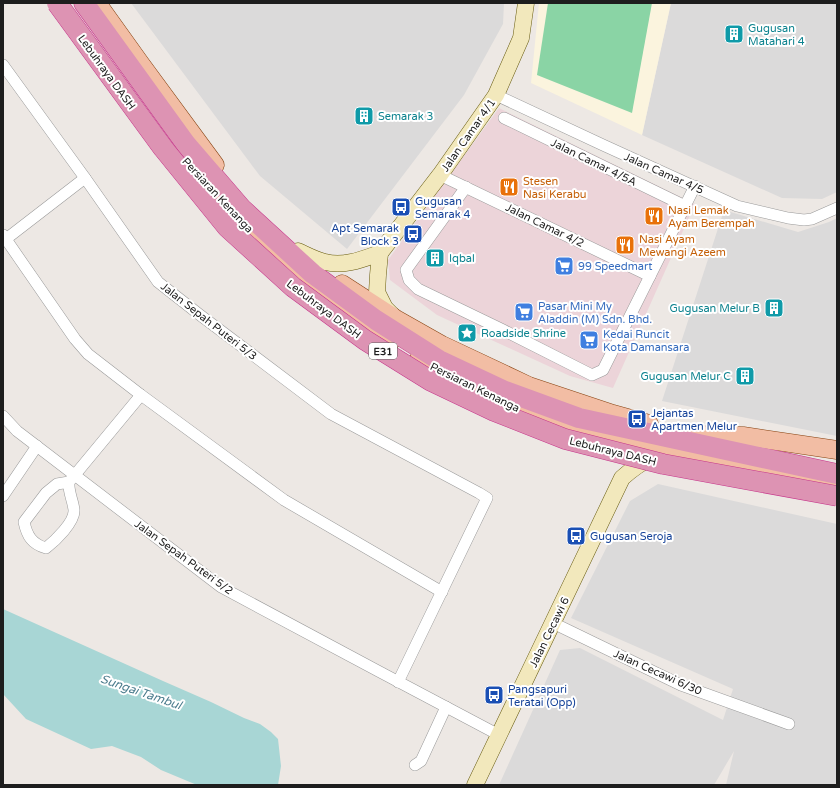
<svg xmlns="http://www.w3.org/2000/svg" width="840" height="788" viewBox="0 0 840 788" font-family="'Varela Round',sans-serif">
	<rect width="100%" height="100%" fill="#ede8e4"/>
	<g fill="#dbdada">
		<polygon points="131,3 504,3 503,24 464,95 347,249 260,176"/>
		<polygon points="671,3 837,3 837,192 822,199 782,198 642,135"/>
		<polygon points="724,210 798,232 829,222 837,218 837,436 662,401"/>
		<polygon points="658,484 837,524 837,785 726,785 734,751 714,785 499,785 560,650 580,648 723,720 733,689 571,618 630,501"/>
	</g>
	<polygon fill="#ecd4d9" points="499,108 695,204 613,388 570,376 437,315 390,280 388,260"/>
	<polygon fill="#fbf4de" points="539,3 671,3 642,135 531,83"/>
	<polygon fill="#8ad4a5" points="548,3 652,3 632,113 537,75"/>
	<polygon fill="#a8d6d5" points="3,609 163,681 211,702 244,718 260,724 271,732 278,739 281,766 278,785 197,785 161,770 141,757 112,746 91,749 26,719 3,694"/>
	<g fill="none" stroke-linecap="round" stroke-linejoin="round">
		<g stroke="#9a9a9a" stroke-width="12">
			<g id="street">
				<polyline points="3,65 85,178 158,282 200,315 331,414 479,493 487,498 398,682"/>
				<polyline points="496,95 603,145 737,206 788,218 804,220 812,219 837,208"/>
				<polyline points="504,118 685,206"/>
				<polyline points="440,175 650,276"/>
				<polyline points="466,187 406,270 409,280 418,289 503,330 592,375 603,370 695,186"/>
				<polyline points="3,235 75,339 88,354 141,395 284,500 442,592"/>
				<polyline points="6,239 85,178"/>
				<polyline points="3,416 17,431 221,587 380,672 499,735"/>
				<path d="M69 482 57 484 46 493 24 522C27 536 32 544 46 548 55 541 75 522 74 510 73 500 68 492 69 482L141 395"/>
				<polyline points="3,496 37,446"/>
				<polyline points="553,623 681,685 789,724"/>
				<polyline points="415,765 421,761 446,707"/>
			</g>
		</g>
		<g stroke="#685c10" stroke-width="17">
			<g id="secondary">
				<path d="M298 251C307 255 316 260 325 262 344 267 363 259 380 253"/>
				<polyline points="392,315 385,308 377,292 378,275 380,253 440,175 496,95 521,38 526,3"/>
				<path d="M475 785 622 478C632 469 642 462 654 456"/>
			</g>
		</g>
		<g stroke="#86410f" stroke-width="19">
			<g id="primary">
				<polyline points="97,3 140,63 215,165"/>
				<polyline points="195,173 212,193 277,257 343,311 391,341"/>
				<polyline points="342,284 396,319 442,345 529,386 613,414 649,424"/>
				<polyline points="419,359 442,373 523,411 586,430 638,441 707,459 837,484"/>
				<polyline points="694,435 743,436 837,450"/>
			</g>
		</g>
		<g stroke="#c6368b" stroke-width="21">
			<polyline id="highway" points="84,3 186,144 242,209 313,274 376,320 439,360 505,391 579,418 837,474"/>
		</g>
		<use href="#street" stroke="#fff" stroke-width="11"/>
		<use href="#secondary" stroke="#f2e8bc" stroke-width="16"/>
		<use href="#primary" stroke="#f2bda4" stroke-width="18"/>
		<use href="#highway" stroke="#dd93b3" stroke-width="20"/>
		<g stroke="#c6368b" stroke-width="21" stroke-linecap="butt">
			<polyline id="highway-bridge" points="57,3 163,148 227,227 293,287 365,340 431,381 494,411 565,439 663,464 837,496"/>
		</g>
		<use href="#highway-bridge" stroke="#dd93b3" stroke-width="20"/>
	</g>
	<defs>
		<g id="building-square" transform="scale(1)"><rect x="-9" y="-9" width="18" height="18" rx="4" fill="#0f9aa8" stroke="#fff"/><path d="M-4-6H4V6H1V3H-1V6H-4ZM-2.5-4.3h1.7v1.8h-1.7ZM.8-4.3h1.7v1.8H.8ZM-2.5-1h1.7V.8h-1.7ZM.8-1h1.7V.8H.8Z" fill="#fff"/></g>
		<g id="restaurant-square" transform="scale(1)"><rect x="-9" y="-9" width="18" height="18" rx="4" fill="#e8710a" stroke="#fff"/><path d="M-5-6h1v4h1v-4h1v4h1v-4h1v5L-1.5 .5V6h-2V.5L-5-1ZM5-6V6H3V1.5H1.5Q1.5-4 5-6Z" fill="#fff"/></g>
		<g id="bus-square" transform="scale(1)"><rect x="-9" y="-9" width="18" height="18" rx="4" fill="#1a4fb4" stroke="#fff"/><path d="M-5-6H5V4H4V6H2V4H-2V6H-4V4H-5ZM-3.5-4V0h7V-4ZM-3.5 1.2v1.5H-2V1.2ZM2 1.2v1.5H3.5V1.2Z" fill="#fff"/></g>
		<g id="supermarket-square" transform="scale(1)"><rect x="-9" y="-9" width="18" height="18" rx="4" fill="#3f7fe0" stroke="#fff"/><path d="M-6-5.5h2.5l.6 2H6L4.5 2H-2.5L-4.4-4H-6ZM-1.5 3.2a1.3 1.3 0 1 0 .1 0ZM3 3.2a1.3 1.3 0 1 0 .1 0Z" fill="#fff"/></g>
		<g id="sight-square" transform="scale(1)"><rect x="-9" y="-9" width="18" height="18" rx="4" fill="#0f9aa8" stroke="#fff"/><path d="M0-6L1.8-2.2L6-1.7L2.9 1.2L3.7 5.4L0 3.3L-3.7 5.4L-2.9 1.2L-6-1.7L-1.8-2.2Z" fill="#fff"/></g>
	</defs>
	<g fill-rule="evenodd">
		<use href="#building-square" x="734" y="34"/>
		<use href="#building-square" x="364" y="116"/>
		<use href="#restaurant-square" x="509" y="187"/>
		<use href="#bus-square" x="401" y="207"/>
		<use href="#restaurant-square" x="654" y="216"/>
		<use href="#bus-square" x="413" y="234"/>
		<use href="#restaurant-square" x="625" y="245"/>
		<use href="#building-square" x="435" y="258"/>
		<use href="#supermarket-square" x="564" y="266"/>
		<use href="#building-square" x="774" y="308"/>
		<use href="#supermarket-square" x="524" y="312"/>
		<use href="#sight-square" x="467" y="333"/>
		<use href="#supermarket-square" x="589" y="340"/>
		<use href="#building-square" x="745" y="376"/>
		<use href="#bus-square" x="637" y="419"/>
		<use href="#bus-square" x="576" y="536"/>
		<use href="#bus-square" x="494" y="695"/>
	</g>
	<g text-anchor="middle" stroke-width="4" stroke-linejoin="round" paint-order="stroke">
		<rect fill="#fff" stroke="#616161" stroke-width="1" x="369" y="343" width="28" height="16" rx="3"/>
		<g font-size="10" font-weight="bold" fill="#1d1d1d">
			<text x="383" y="355">E31</text>
		</g>
		<g font-size="11" fill="#0d838f" stroke="#fff" text-anchor="start">
			<text x="748" y="32">Gugusan<tspan x="748" dy="13">Matahari 4</tspan></text>
			<text x="378" y="120">Semarak 3</text>
			<text x="449" y="262">Iqbal</text>
			<text x="760" y="312" text-anchor="end">Gugusan Melur B</text>
			<text x="481" y="337">Roadside Shrine</text>
			<text x="731" y="380" text-anchor="end">Gugusan Melur C</text>
		</g>
		<g font-size="11" fill="#1d1d1d" stroke="#fff">
			<text transform="translate(107 72) rotate(54)" y="4">Lebuhraya DASH</text>
			<text transform="translate(468 135) rotate(-55)" y="4">Jalan Camar 4/1</text>
			<text transform="translate(594 162) rotate(26)" y="4">Jalan Camar 4/5A</text>
			<text transform="translate(664 173) rotate(24)" y="4">Jalan Camar 4/5</text>
			<text transform="translate(218 195) rotate(47)" y="4">Persiaran Kenanga</text>
			<text transform="translate(545 225) rotate(26)" y="4">Jalan Camar 4/2</text>
			<text transform="translate(324 309) rotate(37)" y="4">Lebuhraya DASH</text>
			<text transform="translate(209 321) rotate(38)" y="4">Jalan Sepah Puteri 5/3</text>
			<text transform="translate(475 387) rotate(26)" y="4">Persiaran Kenanga</text>
			<text transform="translate(613 451) rotate(14)" y="4">Lebuhraya DASH</text>
			<text transform="translate(184 557) rotate(36)" y="4">Jalan Sepah Puteri 5/2</text>
			<text transform="translate(549 632) rotate(-64)" y="4">Jalan Cecawi 6</text>
			<text transform="translate(658 672) rotate(24)" y="4">Jalan Cecawi 6/30</text>
		</g>
		<g font-size="11" fill="#c56008" stroke="#fff" text-anchor="start">
			<text x="523" y="185">Stesen<tspan x="523" dy="13">Nasi Kerabu</tspan></text>
			<text x="668" y="214">Nasi Lemak<tspan x="668" dy="13">Ayam Berempah</tspan></text>
			<text x="639" y="243">Nasi Ayam<tspan x="639" dy="13">Mewangi Azeem</tspan></text>
		</g>
		<g font-size="11" fill="#164399" stroke="#fff" text-anchor="start">
			<text x="415" y="205">Gugusan<tspan x="415" dy="13">Semarak 4</tspan></text>
			<text x="399" y="232" text-anchor="end">Apt Semarak<tspan x="399" dy="13">Block 3</tspan></text>
			<text x="651" y="417">Jejantas<tspan x="651" dy="13">Apartmen Melur</tspan></text>
			<text x="590" y="540">Gugusan Seroja</text>
			<text x="508" y="693">Pangsapuri<tspan x="508" dy="13">Teratai (Opp)</tspan></text>
		</g>
		<g font-size="11" fill="#366cbe" stroke="#fff" text-anchor="start">
			<text x="578" y="270">99 Speedmart</text>
			<text x="538" y="310">Pasar Mini My<tspan x="538" dy="13">Aladdin (M) Sdn. Bhd.</tspan></text>
			<text x="603" y="338">Kedai Runcit<tspan x="603" dy="13">Kota Damansara</tspan></text>
		</g>
		<g font-size="12" font-style="italic" fill="#4a7b8c" stroke="#fff">
			<text transform="translate(141 692) rotate(19)" y="4">Sungai Tambul</text>
		</g>
	</g>
	<rect width="840" height="788" fill="none" stroke="#1d1d1d" stroke-width="8"/>
</svg>
